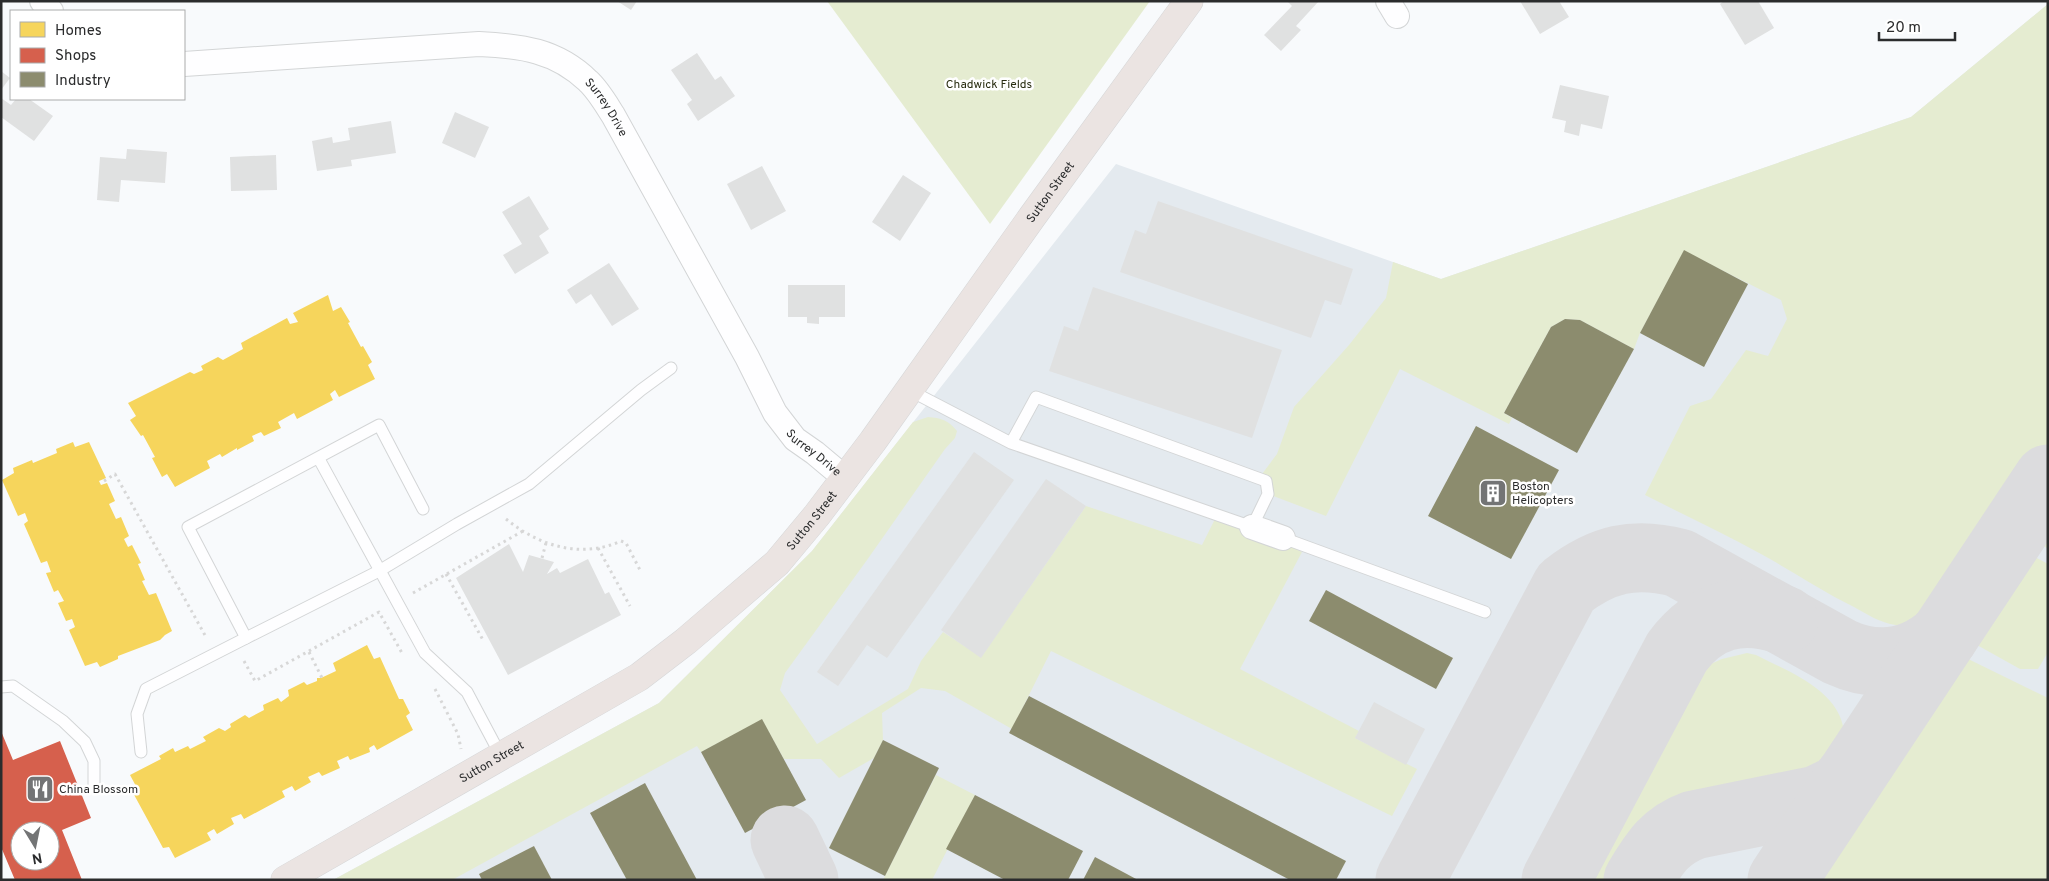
<svg xmlns="http://www.w3.org/2000/svg" width="2049" height="881" viewBox="0 0 2049 881" font-family="Overpass,sans-serif">
	<rect width="100%" height="100%" fill="#f8fafc"/>
	<polygon fill="#e4eaef" points="2048,4 2048,880 333,880 659,703 812,551 1116,164 1441,279 1911,117"/>
	<g fill="#e5ecd1">
		<polygon points="827,1 1150,1 990,224"/>
		<path d="M2048 4V448L1948 599C1936 615 1917 627 1896 625 1880 623 1867 614 1854 607 1822 591 1792 571 1761 554 1723 533 1684 515 1645 495L1690 406 1711 399 1746 350 1768 356 1787 319 1781 300 1684 251 1640 333 1634 349 1580 320 1565 319 1551 327 1504 413 1512 418 1509 424 1400 369 1326 516 1268 494 1259 478 1277 454 1294 407 1349 345 1386 298 1393 262 1441 279 1911 117Z"/>
		<path d="M928 417C941 418 948 420 957 431L955 438 945 449 867 560 785 673 780 690 817 744 908 689 921 661 943 632 981 657 1086 506 1202 545 1217 515 1252 527 1302 552 1240 669 1359 731 1355 738 1417 769 1392 816 1051 651 1012 729 945 691 921 688 882 713 883 740 874 758 839 778 821 759H784L762 720 701 752 697 746 452 880H333L659 703 812 551 913 422Z"/>
		<polygon points="2048,520 2048,549 2040,543 2037,537"/>
		<polygon points="2026,556 2035,557 2048,564 2048,652 2038,669 2020,669 1968,640 2022,558"/>
		<path d="M1747 653 1756 655C1787 671 1840 690 1844 732 1845 747 1834 765 1827 778L1658 811 1613 880H1590L1697 680 1706 666 1722 659Z"/>
		<polygon points="1958,654 2048,698 2048,880 1809,880"/>
		<polygon points="936,775 975,795 932,880 883,880"/>
	</g>
	<g fill="#f6d55c">
		<polygon points="328,295 333,311 341,307 350,322 348,323 361,347 363,346 372,362 368,365 375,379 339,397 335,390 330,394 333,400 297,419 294,413 278,422 281,428 264,436 261,432 252,436 254,441 237,450 237,448 222,457 220,454 207,461 210,468 175,487 167,474 162,477 152,458 155,457 143,435 141,436 130,420 136,416 128,403 190,372 194,374 203,370 201,366 218,357 223,360 243,349 241,343 287,318 290,324 298,322 293,313"/>
		<polygon points="73,442 75,447 89,442 106,478 99,481 101,485 107,483 115,501 109,504 116,519 121,517 129,536 124,539 128,547 132,545 141,563 138,564 145,580 142,581 149,595 156,593 172,631 165,635 160,640 118,656 118,659 100,667 97,662 85,666 69,630 75,627 72,619 66,621 58,603 64,601 58,590 54,592 46,573 51,572 47,561 41,563 24,524 28,521 25,513 18,516 2,480 14,473 13,468 32,460 33,463 57,453 56,449"/>
		<polygon points="367,645 374,659 380,657 399,699 403,699 410,713 406,716 413,730 377,750 374,745 369,748 370,752 350,760 348,756 337,761 340,768 322,776 319,772 308,777 311,782 295,791 292,786 282,791 285,797 244,819 241,814 231,818 234,824 217,834 214,829 207,833 211,840 175,858 169,847 163,848 132,791 137,788 130,775 161,759 159,756 173,748 175,752 188,746 190,749 206,741 203,737 219,728 225,731 231,727 230,724 245,715 249,718 264,710 263,705 278,698 281,702 289,696 288,690 304,682 307,685 317,681 317,678 321,678 336,671 333,663"/>
	</g>
	<path fill="#d6604d" fill-rule="evenodd" d="M1 731 13 760 60 741 91 818 62 830 82 880H15L1 847ZM20 831H50V861H20Z"/>
	<g fill="#8c8c6e">
		<polygon points="1684,250 1748,284 1704,367 1640,333"/>
		<polygon points="1565,319 1580,320 1634,349 1577,453 1504,413 1551,327"/>
		<polygon points="1476,426 1559,470 1511,559 1428,516"/>
		<polygon points="1326,590 1453,658 1436,689 1309,621"/>
		<polygon points="1029,696 1346,861 1336,880 1290,880 1009,733"/>
		<polygon points="762,719 806,800 745,833 701,752"/>
		<polygon points="883,740 939,768 885,876 829,848"/>
		<polygon points="645,783 697,880 627,880 590,813"/>
		<polygon points="975,795 1083,851 1068,880 1005,880 946,849"/>
		<polygon points="534,846 552,880 482,880 479,874"/>
		<polygon points="1095,857 1138,880 1083,880"/>
	</g>
	<g fill="none" stroke-linecap="round" stroke-linejoin="round">
		<g stroke="#dcdcde" stroke-width="69">
			<polyline points="785,840 804,880"/>
			<path d="M1410 880 1566 587C1602 559 1634 551 1679 563L1840 652C1877 669 1914 664 1944 636"/>
			<path d="M1556 880 1677 652C1705 614 1741 606 1784 620"/>
			<path d="M1638 880C1654 854 1664 836 1694 825L1817 800 1840 789 1848 780"/>
			<polyline points="1782,880 2048,479"/>
		</g>
	</g>
	<g fill="#e0e1e1">
		<polygon points="617,1 637,1 631,10"/>
		<polygon points="1287,1 1319,1 1296,26 1301,30 1281,51 1264,35 1292,6"/>
		<polygon points="1520,1 1559,1 1569,17 1540,34"/>
		<polygon points="1724,1 1758,1 1774,28 1745,45 1720,4"/>
		<polygon points="697,53 715,80 721,76 735,96 698,121 687,104 692,100 671,70"/>
		<polygon points="1,71 10,78 1,90"/>
		<polygon points="1560,85 1609,96 1602,129 1581,124 1579,136 1564,132 1566,121 1552,118"/>
		<polygon points="1,98 11,105 16,99 29,99 53,116 34,141 1,117"/>
		<polygon points="455,112 489,127 475,158 442,143"/>
		<polygon points="391,121 396,153 351,160 352,166 317,171 312,141 332,137 333,143 350,140 348,128"/>
		<polygon points="127,149 167,152 165,183 121,180 119,202 97,200 100,157 126,159"/>
		<polygon points="276,155 277,190 231,191 230,157"/>
		<polygon points="762,166 786,211 751,230 727,184"/>
		<polygon points="903,175 931,193 900,241 872,222"/>
		<polygon points="529,196 549,229 539,236 549,253 515,274 503,255 522,244 502,212"/>
		<polygon points="1158,201 1353,269 1341,305 1325,300 1311,338 1120,272 1135,230 1146,234"/>
		<polygon points="609,263 639,309 612,326 591,294 576,304 567,290"/>
		<polygon points="788,285 845,285 845,317 819,317 819,324 807,323 807,317 788,317"/>
		<polygon points="1093,287 1282,350 1252,438 1049,371 1064,326 1078,331"/>
		<polygon points="974,452 1014,480 887,658 867,645 838,686 817,672"/>
		<polygon points="1046,479 1086,506 981,658 941,630"/>
		<polygon points="509,544 523,572 529,555 554,562 547,574 557,568 560,573 588,559 605,594 609,592 621,615 508,675 456,578"/>
		<polygon points="1374,702 1425,729 1406,765 1355,738"/>
	</g>
	<g fill="none" stroke-linecap="round" stroke-linejoin="round">
		<g stroke="#d3d5d6" stroke-width="13">
			<g id="service">
				<polyline points="909,390 1011,443 1252,527 1268,494 1266,481 1036,397 1011,443"/>
				<polyline points="319,459 425,653 467,692 501,756"/>
				<polyline points="423,509 379,425 188,527 246,638 379,571 457,524 529,484 641,390 671,368"/>
				<polyline points="1283,538 1485,612"/>
				<polyline points="1,687 13,686 63,721 85,742 94,761 94,787"/>
				<polyline points="141,752 137,714 146,689 246,638"/>
			</g>
		</g>
		<g stroke="#d3d5d6" stroke-width="26">
			<g id="minor">
				<polyline points="42,1 51,11"/>
				<polyline points="1388,1 1397,16"/>
				<path id="s1" d="M184 64 479 44C521 46 556 50 588 81 598 90 606 104 613 115L747 357 775 413 795 439 815 453 846 479"/>
				<polyline points="1252,527 1283,538"/>
			</g>
		</g>
		<g stroke="#d6d7d8" stroke-width="29">
			<g id="trunk">
				<path id="s2" d="M285 880 639 677 686 641 777 563 817 515 873 441 1032 217 1189 1"/>
			</g>
		</g>
		<g stroke="#d7d7d7" stroke-width="3" stroke-dasharray="2.5 4" stroke-linecap="butt">
			<polyline points="104,481 115,474 206,637"/>
			<path d="M506 519C539 546 581 559 621 541L626 543 640 570"/>
			<polyline points="598,548 630,606"/>
			<polyline points="542,558 546,543"/>
			<polyline points="446,574 483,640"/>
			<polyline points="413,593 523,531"/>
			<polyline points="309,652 322,678"/>
			<polyline points="244,661 255,681 379,612 402,653"/>
			<polyline points="435,689 458,734 461,749"/>
		</g>
		<use href="#service" stroke="#fefeff" stroke-width="11"/>
		<use href="#minor" stroke="#fefeff" stroke-width="24"/>
		<use href="#trunk" stroke="#ebe4e2" stroke-width="28"/>
	</g>
	<defs>
		<g id="building-square" transform="scale(1.4375)"><rect x="-9" y="-9" width="18" height="18" rx="4" fill="#737475" stroke="#fff"/><path d="M-4-6H4V6H1V3H-1V6H-4ZM-2.5-4.3h1.7v1.8h-1.7ZM.8-4.3h1.7v1.8H.8ZM-2.5-1h1.7V.8h-1.7ZM.8-1h1.7V.8H.8Z" fill="#fff"/></g>
		<g id="restaurant-square" transform="scale(1.4375)"><rect x="-9" y="-9" width="18" height="18" rx="4" fill="#737475" stroke="#fff"/><path d="M-5-6h1v4h1v-4h1v4h1v-4h1v5L-1.5 .5V6h-2V.5L-5-1ZM5-6V6H3V1.5H1.5Q1.5-4 5-6Z" fill="#fff"/></g>
	</defs>
	<g fill-rule="evenodd">
		<use href="#building-square" x="1493" y="493"/>
		<use href="#restaurant-square" x="40" y="789"/>
	</g>
	<g text-anchor="middle" stroke-width="5" stroke-linejoin="round" paint-order="stroke">
		<g font-size="12" fill="#292d11" stroke="#fff">
			<text x="989" y="88">Chadwick Fields</text>
		</g>
		<g font-size="12" fill="#2b2c2d" stroke="#fff">
			<text dy="4" stroke="none"><textPath href="#s1" startOffset="446">Surrey Drive</textPath></text>
			<text dy="4" stroke="none"><textPath href="#s2" startOffset="1048">Sutton Street</textPath></text>
			<text dy="4" stroke="none"><textPath href="#s1" startOffset="851">Surrey Drive</textPath></text>
			<text dy="4" stroke="none"><textPath href="#s2" startOffset="642">Sutton Street</textPath></text>
			<text dy="4" stroke="none"><textPath href="#s2" startOffset="238">Sutton Street</textPath></text>
		</g>
		<g font-size="12" fill="#2b2c2d" stroke="#fff" text-anchor="start">
			<text x="1512" y="490">Boston<tspan x="1512" dy="14">Helicopters</tspan></text>
			<text x="59" y="793">China Blossom</text>
		</g>
	</g>
	<rect width="2049" height="881" fill="none" stroke="#2b2c2d" stroke-width="5"/>
	<rect x="10" y="10" width="175" height="90" fill="#ffffff" stroke="#aaabab"/>
	<rect x="20" y="22" width="25" height="15" fill="#f6d55c" stroke="#aaabab"/>
	<text x="55" y="35" font-size="15" fill="#2b2c2d">Homes</text>
	<rect x="20" y="48" width="25" height="15" fill="#d6604d" stroke="#aaabab"/>
	<text x="55" y="60" font-size="15" fill="#2b2c2d">Shops</text>
	<rect x="20" y="72" width="25" height="15" fill="#8c8c6e" stroke="#aaabab"/>
	<text x="55" y="85" font-size="15" fill="#2b2c2d">Industry</text>
	<g transform="translate(35 846) rotate(170)"><circle r="24" fill="#ffffff" stroke="#aaabab"/>
	<path d="M0-4L9 19L0 12L-9 19Z" fill="#737475"/>
	<text y="-8" font-size="14" font-weight="bold" text-anchor="middle" fill="#2b2c2d">N</text>
	</g>
	<path d="M1879 32v8h76v-8" fill="none" stroke="#2b2c2d" stroke-width="2.5"/>
	<text x="1886" y="32" font-size="15" fill="#2b2c2d" stroke="#ffffff" stroke-width="4" paint-order="stroke">20 m</text>
</svg>
